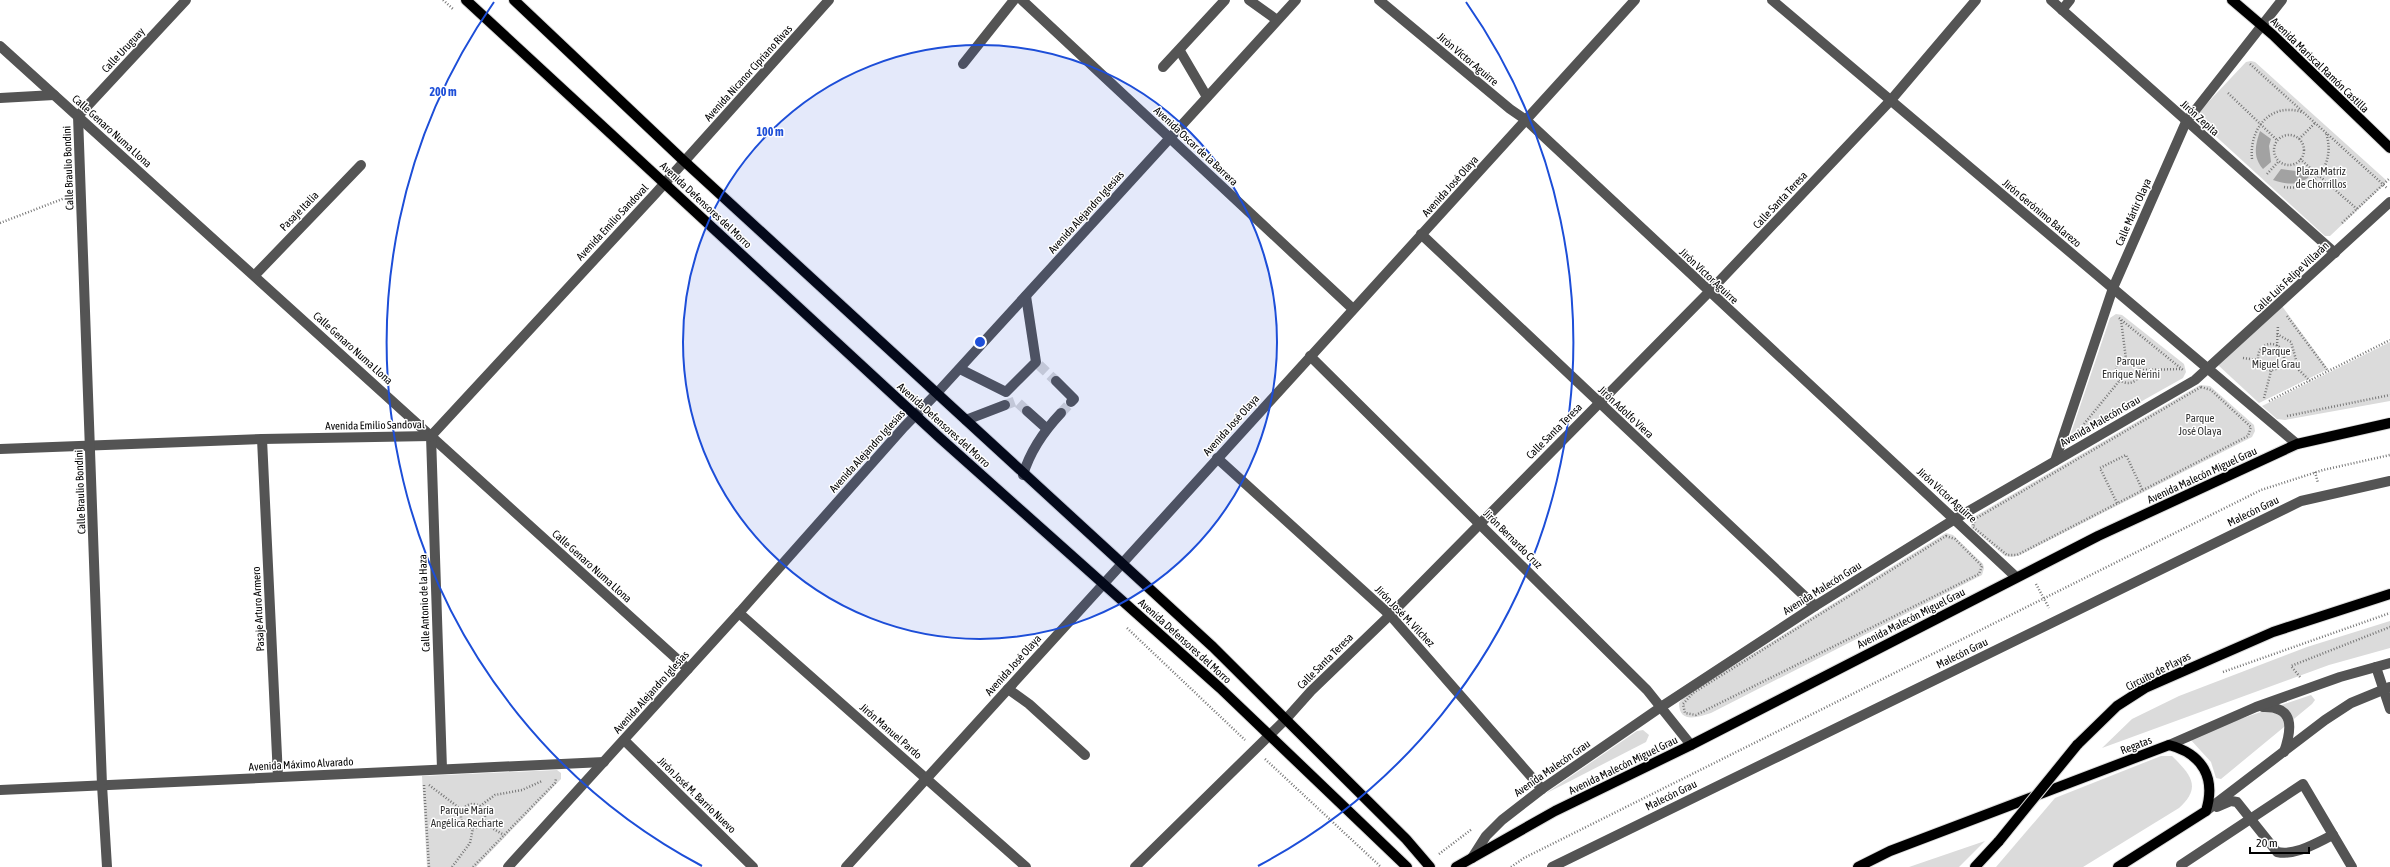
<svg xmlns="http://www.w3.org/2000/svg" width="2390" height="867" viewBox="0 0 2390 867" font-family="'Asap Condensed',sans-serif">
	<rect width="100%" height="100%" fill="#fff"/>
	<g fill="#dbdbdb">
		<polygon points="2251,61 2255,62 2386,180 2385,184 2330,236 2325,236 2199,121 2198,113 2246,62"/>
		<polygon points="2282,306 2328,369 2259,403 2218,365"/>
		<polygon points="2116,314 2122,315 2184,364 2186,372 2183,378 2078,437 2073,436 2071,433 2110,318"/>
		<polygon points="2390,342 2390,401 2285,420 2277,419 2262,406"/>
		<polygon points="2200,385 2210,386 2254,425 2255,431 2252,437 2020,555 2012,557 2005,556 1971,527 1972,518"/>
		<path d="M1946 533 1953 535 1983 564 1984 568 1982 575 1711 713C1698 717 1679 724 1679 703L1685 696Z"/>
		<polygon points="2390,621 2390,648 2329,665 2102,748 2132,719 2179,696 2307,647"/>
		<polygon points="2311,695 2315,700 2312,704 2221,779 2216,778 2211,762 2190,739 2193,735"/>
		<polygon points="1643,730 1649,735 1646,742 1545,794 1637,731"/>
		<path d="M2161 756H2172C2191 775 2202 787 2179 808L2083 867H1996L2055 798Z"/>
		<polygon points="557,770 561,773 561,779 476,867 427,867 422,776"/>
		<polygon points="1985,841 1959,867 1909,867"/>
	</g>
	<g fill="#a2a2a2">
		<path d="M2260 131 2271 139 2269 146 2271 162 2263 169C2253 157 2255 146 2260 131Z"/>
		<path d="M2303 168 2311 175C2300 186 2288 185 2273 180L2281 169 2296 171Z"/>
	</g>
	<g fill="none" stroke-linecap="round" stroke-linejoin="round">
		<g stroke="#d9d9d9" stroke-width="10" stroke-dasharray="10 5" stroke-linecap="butt">
			<polyline points="1039,365 1056,381"/>
			<polyline points="1005,405 1016,401 1027,411"/>
			<polyline points="1061,413 1071,402"/>
		</g>
		<g stroke="#dbdbdb" stroke-width="12">
			<g id="major">
				<polyline points="466,0 940,438 1220,688 1407,867"/>
				<polyline points="514,0 684,161 1213,647 1406,839 1430,867"/>
				<polyline points="2232,0 2273,35 2390,148"/>
				<polyline points="2077,745 2117,706 2145,688 2273,632 2390,594"/>
				<polyline points="1456,867 1555,811 1691,745 2098,536 2297,444 2390,423"/>
				<path d="M1858 867 1890 851 2169 745C2203 754 2216 778 2206 811L2118 867"/>
				<polyline points="1975,867 1999,841"/>
			</g>
		</g>
		<g stroke="#767676" stroke-width="2.5" stroke-dasharray="1 2" stroke-linecap="butt">
			<polyline points="443,0 453,9"/>
			<polyline points="2250,64 2387,188"/>
			<polyline points="2228,93 2277,140"/>
			<circle cx="2289" cy="150" r="15"/>
			<polyline points="2299,139 2315,123"/>
			<path d="M2252 159C2249 129 2270 102 2302 112"/>
			<polyline points="2300,159 2357,209"/>
			<polyline points="2267,174 2279,161"/>
			<path d="M2284 187C2316 192 2336 162 2326 133"/>
			<polyline points="0,223 65,198"/>
			<polyline points="2342,223 2390,178"/>
			<polyline points="2287,316 2328,371"/>
			<polyline points="2119,318 2183,370"/>
			<polyline points="2121,320 2126,359"/>
			<polyline points="2277,334 2291,342 2299,370 2310,381"/>
			<circle cx="2271" cy="357" r="13"/>
			<polyline points="2277,346 2278,325"/>
			<polyline points="2243,358 2258,360"/>
			<circle cx="2128" cy="371" r="12"/>
			<polyline points="2140,370 2181,369"/>
			<polygon points="2201,387 2211,390 2251,427 2248,436 2017,555 2007,555 1973,527 1975,519"/>
			<polyline points="2264,398 2271,371"/>
			<polyline points="2269,401 2390,340"/>
			<polyline points="2287,416 2390,395"/>
			<polyline points="2084,424 2120,380"/>
			<polyline points="2315,472 2318,483"/>
			<polyline points="2117,503 2100,468 2126,455 2143,491"/>
			<polygon points="1946,536 1955,539 1982,566 1979,574 1696,715 1685,713 1683,704 1693,693"/>
			<polyline points="2036,584 2049,608"/>
			<polyline points="1127,628 1245,740"/>
			<polyline points="2223,672 2390,613"/>
			<polyline points="2300,677 2291,666 2390,627"/>
			<polyline points="1265,759 1381,867"/>
			<polyline points="424,785 429,867"/>
			<polyline points="429,785 462,810"/>
			<circle cx="473" cy="816" r="12"/>
			<polyline points="480,806 495,795 522,790 542,781"/>
			<polyline points="483,823 504,835"/>
			<polyline points="1439,854 1472,829"/>
			<polyline points="452,867 470,843 473,828"/>
			<polyline points="473,867 555,783 556,779"/>
			<polyline points="1511,867 1524,858 2261,490 2323,470 2390,455"/>
		</g>
		<g stroke="#545454" stroke-width="10">
			<polyline points="1022,0 1353,309"/>
			<polyline points="1249,0 1277,20"/>
			<polyline points="1379,0 1510,109 1526,120 2016,577"/>
			<polyline points="1772,0 2297,444"/>
			<polyline points="2051,0 2335,253"/>
			<polyline points="2062,10 2070,0"/>
			<polyline points="0,46 688,669"/>
			<polyline points="1180,51 1207,97"/>
			<polyline points="963,64 1014,0"/>
			<polyline points="1163,67 1225,0"/>
			<polyline points="0,98 54,95"/>
			<polyline points="1421,234 1815,606"/>
			<polyline points="255,275 361,165"/>
			<polyline points="1310,356 1647,690 1691,745"/>
			<polyline points="960,369 1006,392 1036,362 1026,296"/>
			<polyline points="1056,381 1074,399 1071,402"/>
			<polyline points="1027,411 1046,428"/>
			<polyline points="966,420 1005,405"/>
			<polyline points="431,436 442,769"/>
			<polyline points="262,439 278,777"/>
			<polyline points="0,449 262,439 431,436 655,194 829,0"/>
			<polyline points="1217,458 1390,615 1542,789"/>
			<polyline points="2055,461 2113,288 2186,122 2282,0"/>
			<path d="M1023 475C1030 451 1044 431 1061 413"/>
			<polyline points="739,613 1026,867"/>
			<polyline points="2376,667 2390,709"/>
			<polyline points="1008,689 1029,704 1085,755"/>
			<path d="M2263 707C2295 706 2292 729 2284 752"/>
			<polyline points="624,740 753,867"/>
			<polyline points="2169,745 2256,707 2340,677 2390,663"/>
			<polyline points="0,790 604,762"/>
			<path d="M2217 807 2231 801 2237 802 2277 852C2296 856 2316 843 2333 835"/>
			<polyline points="2206,811 2325,720 2351,703 2390,687"/>
			<polyline points="1472,858 1486,836 1502,820 1542,789 1661,707 1815,606 1955,519 2195,380 2390,202"/>
			<polyline points="2181,865 2303,784 2352,867"/>
			<polyline points="107,867 102,785 78,116 186,0"/>
			<polyline points="508,867 739,613 904,427 937,393 1296,0"/>
			<polyline points="846,867 1635,0"/>
			<polyline points="1135,867 1286,719 1311,691 1390,615 1709,292 1891,100 1976,0"/>
			<polyline points="1552,867 2301,501 2390,481"/>
		</g>
		<use href="#major" stroke="#000" stroke-width="10"/>
		<g stroke="#dbdbdb" stroke-width="12" stroke-linecap="butt">
			<polyline id="major-bridge" points="1999,841 2077,745"/>
		</g>
		<use href="#major-bridge" stroke="#000" stroke-width="10"/>
	</g>
	<circle cx="980" cy="342" r="297" fill="#1d4ed8" fill-opacity=".12"/>
	<g fill="none" stroke="#1d4ed8" stroke-width="2">
		<circle cx="980" cy="342" r="297"/>
		<path d="M702 866A593 593 0 0 1 494 2M1466 2A593 593 0 0 1 1258 866"/>
	</g>
	<g text-anchor="middle" stroke-width="3" stroke-linejoin="round" paint-order="stroke">
		<g font-size="11" fill="#000" stroke="#fff">
			<text transform="translate(123 50) rotate(-47)" y="4">Calle Uruguay</text>
			<text transform="translate(1468 59) rotate(40)" y="4">Jirón Víctor Aguirre</text>
			<text transform="translate(2320 65) rotate(44)" y="4">Avenida Mariscal Ramón Castilla</text>
			<text transform="translate(748 73) rotate(-48)" y="4">Avenida Nicanor Cipriano Rivas</text>
			<text transform="translate(2200 118) rotate(42)" y="4">Jirón Zepita</text>
			<text transform="translate(112 131) rotate(42)" y="4">Calle Genaro Numa Llona</text>
			<text transform="translate(1196 146) rotate(43)" y="4">Avenida Oscar de la Barrera</text>
			<text transform="translate(68 168) rotate(-92)" y="4">Calle Braulio Bondini</text>
			<text transform="translate(1450 186) rotate(-48)" y="4">Avenida José Olaya</text>
			<text transform="translate(1780 200) rotate(-47)" y="4">Calle Santa Teresa</text>
			<text transform="translate(706 205) rotate(43)" y="4">Avenida Defensores del Morro</text>
			<text transform="translate(299 211) rotate(-46)" y="4">Pasaje Italia</text>
			<text transform="translate(1086 212) rotate(-48)" y="4">Avenida Alejandro Iglesias</text>
			<text transform="translate(2133 212) rotate(-66)" y="4">Calle Mártir Olaya</text>
			<text transform="translate(2042 213) rotate(40)" y="4">Jirón Gerónimo Balarezo</text>
			<text transform="translate(612 222) rotate(-47)" y="4">Avenida Emilio Sandoval</text>
			<text transform="translate(1709 276) rotate(43)" y="4">Jirón Víctor Aguirre</text>
			<text transform="translate(2291 277) rotate(-43)" y="4">Calle Luis Felipe Villarán</text>
			<text transform="translate(353 348) rotate(42)" y="4">Calle Genaro Numa Llona</text>
			<text transform="translate(1626 412) rotate(43)" y="4">Jirón Adolfo Viera</text>
			<text transform="translate(2100 421) rotate(-30)" y="4">Avenida Malecón Grau</text>
			<text transform="translate(375 425) rotate(-1)" y="4">Avenida Emilio Sandoval</text>
			<text transform="translate(944 425) rotate(42)" y="4">Avenida Defensores del Morro</text>
			<text transform="translate(1231 425) rotate(-48)" y="4">Avenida José Olaya</text>
			<text transform="translate(1554 431) rotate(-45)" y="4">Calle Santa Teresa</text>
			<text transform="translate(867 451) rotate(-48)" y="4">Avenida Alejandro Iglesias</text>
			<text transform="translate(2202 475) rotate(-25)" y="4">Avenida Malecón Miguel Grau</text>
			<text transform="translate(80 492) rotate(-92)" y="4">Calle Braulio Bondini</text>
			<text transform="translate(1947 495) rotate(42)" y="4">Jirón Víctor Aguirre</text>
			<text transform="translate(2253 511) rotate(-26)" y="4">Malecón Grau</text>
			<text transform="translate(1513 539) rotate(45)" y="4">Jirón Bernardo Cruz</text>
			<text transform="translate(592 566) rotate(42)" y="4">Calle Genaro Numa Llona</text>
			<text transform="translate(1822 588) rotate(-32)" y="4">Avenida Malecón Grau</text>
			<text transform="translate(424 603) rotate(-92)" y="4">Calle Antonio de la Haza</text>
			<text transform="translate(258 609) rotate(-93)" y="4">Pasaje Arturo Armero</text>
			<text transform="translate(1405 616) rotate(46)" y="4">Jirón José M. Vilchez</text>
			<text transform="translate(1911 618) rotate(-27)" y="4">Avenida Malecón Miguel Grau</text>
			<text transform="translate(1185 641) rotate(42)" y="4">Avenida Defensores del Morro</text>
			<text transform="translate(1962 653) rotate(-26)" y="4">Malecón Grau</text>
			<text transform="translate(1325 661) rotate(-45)" y="4">Calle Santa Teresa</text>
			<text transform="translate(1013 665) rotate(-48)" y="4">Avenida José Olaya</text>
			<text transform="translate(2158 671) rotate(-27)" y="4">Circuito de Playas</text>
			<text transform="translate(651 692) rotate(-48)" y="4">Avenida Alejandro Iglesias</text>
			<text transform="translate(891 731) rotate(41)" y="4">Jirón Manuel Pardo</text>
			<text transform="translate(2136 745) rotate(-21)" y="4">Regatas</text>
			<text transform="translate(301 764) rotate(-3)" y="4">Avenida Máximo Alvarado</text>
			<text transform="translate(1623 765) rotate(-26)" y="4">Avenida Malecón Miguel Grau</text>
			<text transform="translate(1552 768) rotate(-35)" y="4">Avenida Malecón Grau</text>
			<text transform="translate(697 795) rotate(44)" y="4">Jirón José M. Barrio Nuevo</text>
			<text transform="translate(1671 795) rotate(-26)" y="4">Malecón Grau</text>
		</g>
		<g font-size="11" fill="#323232" stroke="#fff">
			<text x="2321" y="175">Plaza Matriz<tspan x="2321" dy="13">de Chorrillos</tspan></text>
			<text x="2276" y="355">Parque<tspan x="2276" dy="13">Miguel Grau</tspan></text>
			<text x="2131" y="365">Parque<tspan x="2131" dy="13">Enrique Nerini</tspan></text>
			<text x="2200" y="422">Parque<tspan x="2200" dy="13">José Olaya</tspan></text>
			<text x="467" y="814">Parque María<tspan x="467" dy="13">Angélica Recharte</tspan></text>
		</g>
	</g>
	<circle cx="980" cy="342" r="6" fill="#1d4ed8" stroke="#fff" stroke-width="2"/>
	<g font-size="12" text-anchor="middle" font-weight="bold" fill="#1d4ed8" stroke="#fff" stroke-width="3" stroke-linejoin="round" paint-order="stroke">
		<text x="443" y="96">200 m</text>
		<text x="770" y="136">100 m</text>
	</g>
	<path d="M2250 847v6h59v-6" fill="none" stroke="#000000" stroke-width="2"/>
	<text x="2256" y="847" font-size="12" fill="#000000" stroke="#ffffff" stroke-width="3" paint-order="stroke">20 m</text>
</svg>
